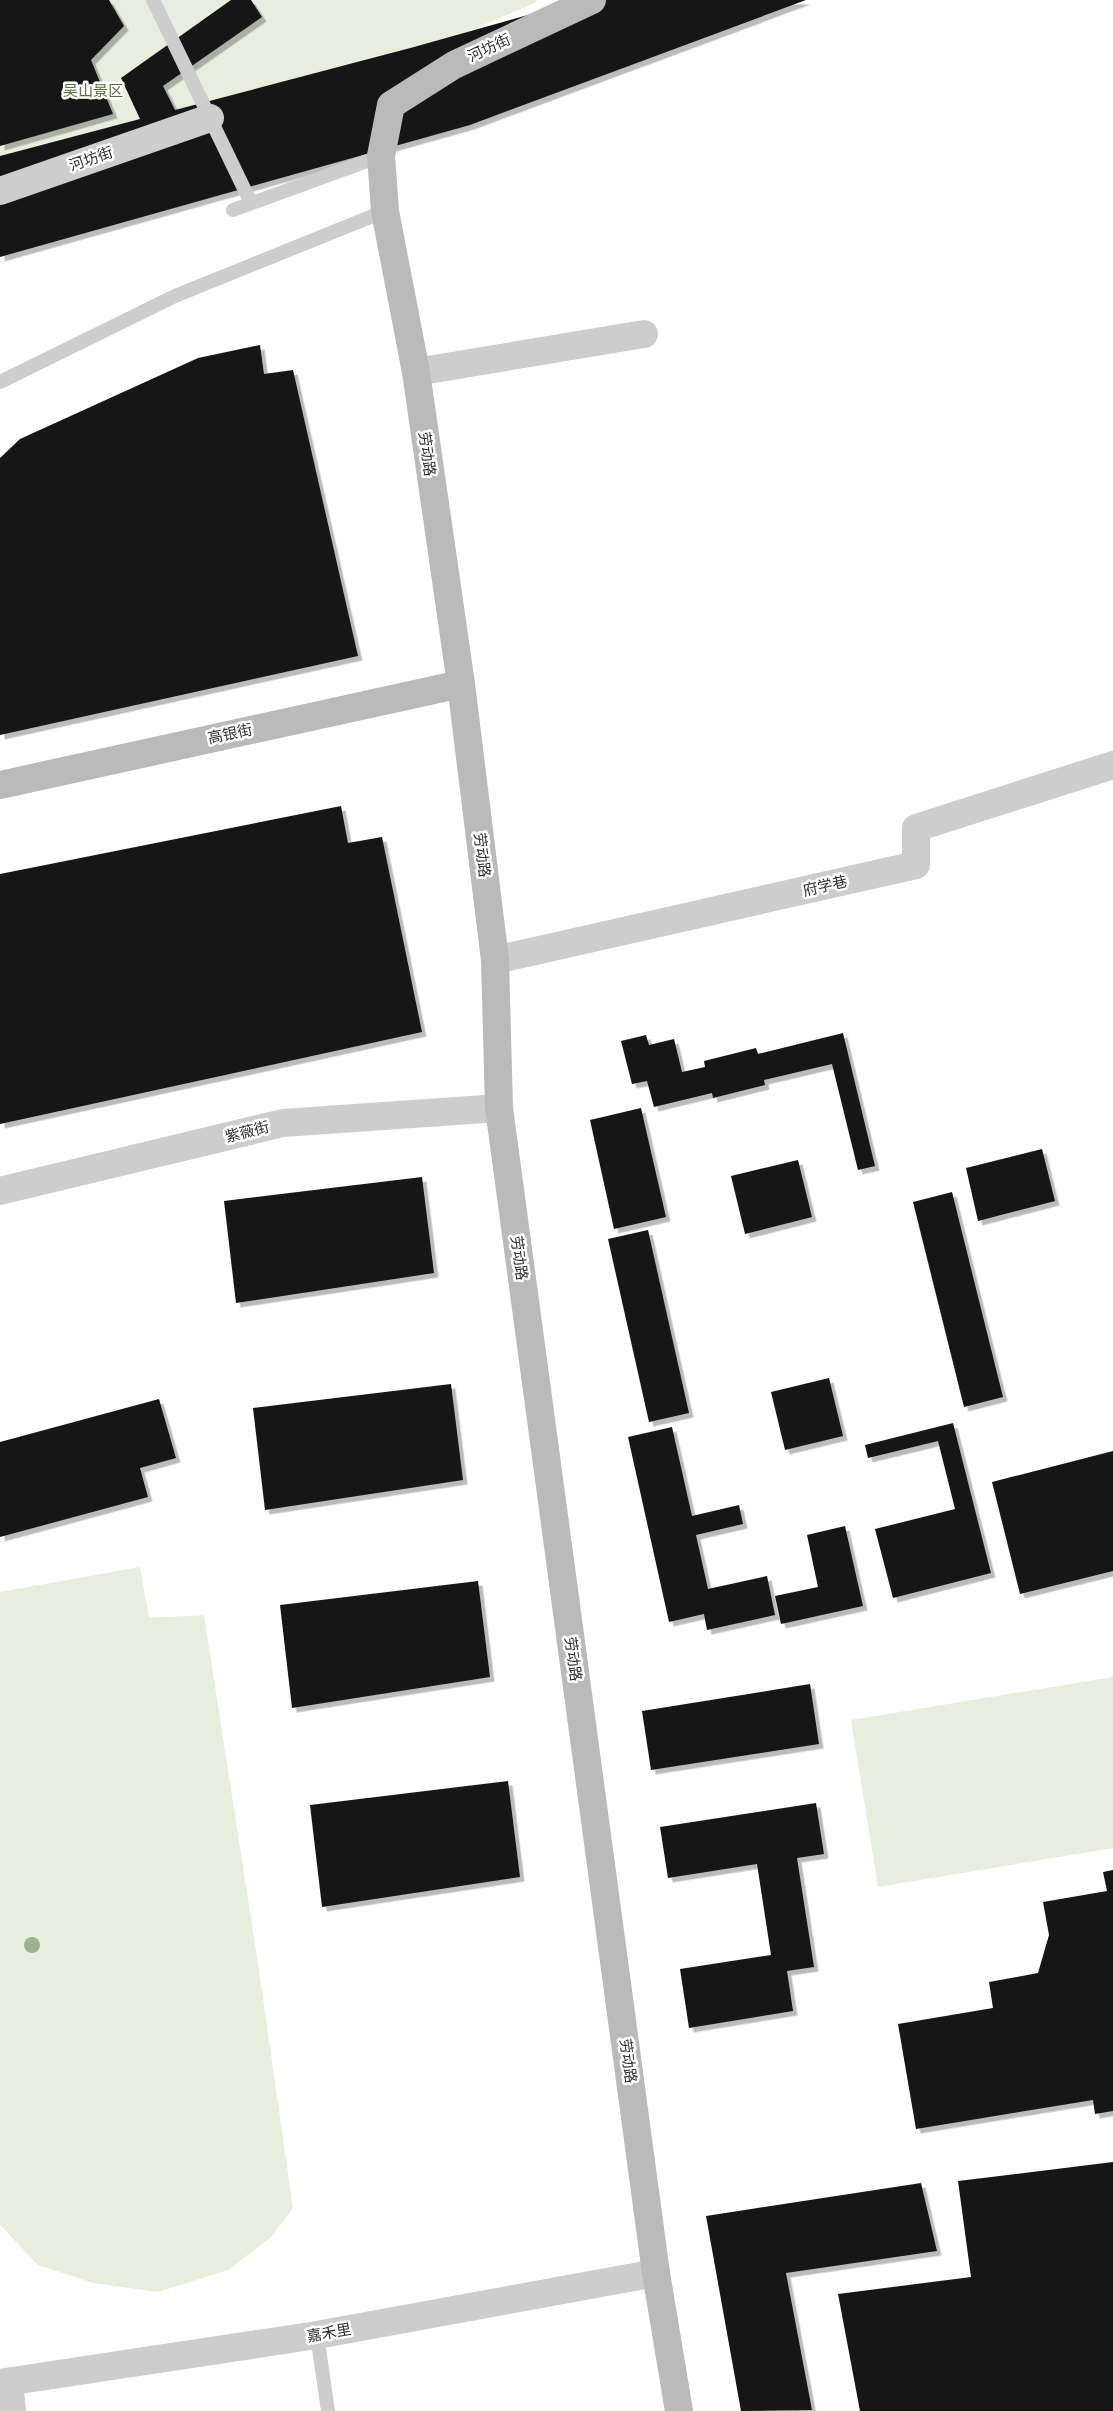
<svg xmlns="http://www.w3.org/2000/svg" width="1113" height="2411" viewBox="0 0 1113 2411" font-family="Overpass,'Noto Sans SC',sans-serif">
	<defs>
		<filter id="shadow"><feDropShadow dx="4.5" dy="4.5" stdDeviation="0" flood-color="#0004"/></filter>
	</defs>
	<rect width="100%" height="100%" fill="#fff"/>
	<g fill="#e7eede">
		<polygon points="0,0 537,0 535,3 0,230"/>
		<polygon points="140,1567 149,1618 204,1615 259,1970 293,2208 270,2238 228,2270 158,2292 93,2283 38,2265 0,2225 0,1592"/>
		<polygon points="1113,1677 1113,1848 878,1887 851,1720"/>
	</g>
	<g fill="#171717" filter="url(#shadow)">
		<polygon points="0,0 109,0 124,26 91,60 113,114 0,146"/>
		<polygon points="231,0 251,0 262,17 163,86 175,110 414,47 581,0 806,0 470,125 0,257 0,156 140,119 121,78"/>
		<polygon points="260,345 264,374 293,370 358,656 0,735 0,458 20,439 198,358"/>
		<polygon points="341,806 348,843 382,837 422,1032 0,1124 0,874"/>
		<polygon points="843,1033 875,1166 858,1170 832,1064 764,1080 765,1085 713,1098 712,1093 654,1107 647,1081 632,1084 621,1041 646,1035 649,1045 674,1039 682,1072 705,1067 704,1061 756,1048 758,1054"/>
		<polygon points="641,1108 666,1217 614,1229 590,1120"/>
		<polygon points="1042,1149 1055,1201 978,1221 966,1168"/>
		<polygon points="798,1160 812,1217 745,1234 731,1176"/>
		<polygon points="422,1177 434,1273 236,1303 224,1201"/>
		<polygon points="952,1192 1003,1397 964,1407 913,1202"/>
		<polygon points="648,1230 689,1413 649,1422 608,1239"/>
		<polygon points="829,1378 843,1436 785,1450 771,1392"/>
		<polygon points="451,1384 463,1480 265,1510 253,1408"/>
		<polygon points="159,1399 176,1458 140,1468 148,1497 0,1537 0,1442"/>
		<polygon points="953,1423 991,1573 893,1598 875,1529 955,1509 938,1441 868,1458 865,1445"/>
		<polygon points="672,1427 692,1516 739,1505 743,1524 696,1535 708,1589 767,1576 775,1615 707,1630 704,1614 669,1622 628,1437"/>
		<polygon points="1113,1451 1113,1571 1020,1594 992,1482"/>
		<polygon points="845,1526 863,1606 781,1624 775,1596 818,1587 807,1535"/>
		<polygon points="478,1581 490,1677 292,1708 280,1605"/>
		<polygon points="810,1684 819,1744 651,1770 642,1711"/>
		<polygon points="508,1781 520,1877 322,1907 310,1805"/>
		<polygon points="816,1803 824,1854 797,1858 814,1967 787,1971 793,2011 689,2028 680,1969 771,1955 757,1864 668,1878 660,1827"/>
		<polygon points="1113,1870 1113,2111 1095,2114 1093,2100 916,2129 898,2024 993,2008 989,1982 1038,1973 1049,1935 1043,1902 1107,1891 1103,1872"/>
		<polygon points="1113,2162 1113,2411 860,2411 838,2294 971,2277 958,2181"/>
		<polygon points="921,2183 937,2251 786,2273 812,2410 741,2411 706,2216"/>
	</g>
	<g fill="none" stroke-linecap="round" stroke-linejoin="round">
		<g stroke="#cdcdcd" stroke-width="14">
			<polyline points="153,0 251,203"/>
			<polyline points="233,210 381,156"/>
			<polyline points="0,382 175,296 385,211"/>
			<polyline points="317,2335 328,2411"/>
		</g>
		<g stroke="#cdcdcd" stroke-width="28">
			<polyline points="0,191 210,118"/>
			<polyline points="416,372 644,334"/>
			<polyline points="495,960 916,865 916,828 1113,765"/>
			<polyline points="0,1191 283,1123 499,1108"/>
			<polyline points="9,2382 12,2411"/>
			<polyline points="0,2383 317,2335 656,2273"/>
		</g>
		<g stroke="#bababa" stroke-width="28">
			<polyline points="592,0 454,65 391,105 381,156 385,211 416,372 461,684 495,960 499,1108 656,2273 679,2411"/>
			<polyline points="0,785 461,684"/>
		</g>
	</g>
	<circle fill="#a0b093" cx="32" cy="1945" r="8"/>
	<g text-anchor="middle" stroke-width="5" stroke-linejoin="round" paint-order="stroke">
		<g font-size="15" fill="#303030" stroke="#fff">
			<text transform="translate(489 48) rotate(-25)" y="5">河坊街</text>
			<text transform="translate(91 159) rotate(-19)" y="5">河坊街</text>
			<text transform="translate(427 454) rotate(82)" y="5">劳动路</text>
			<text transform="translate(230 734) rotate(-12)" y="5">高银街</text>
			<text transform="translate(482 855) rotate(83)" y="5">劳动路</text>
			<text transform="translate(825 886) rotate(-13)" y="5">府学巷</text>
			<text transform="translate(247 1132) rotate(-14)" y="5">紫薇街</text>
			<text transform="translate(519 1258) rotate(82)" y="5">劳动路</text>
			<text transform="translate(573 1659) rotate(82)" y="5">劳动路</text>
			<text transform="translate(628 2061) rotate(82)" y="5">劳动路</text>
			<text transform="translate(329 2333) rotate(-10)" y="5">嘉禾里</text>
		</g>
		<g font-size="15" fill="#53703a" stroke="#fff">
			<text x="93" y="96">吴山景区</text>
		</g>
	</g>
</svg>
